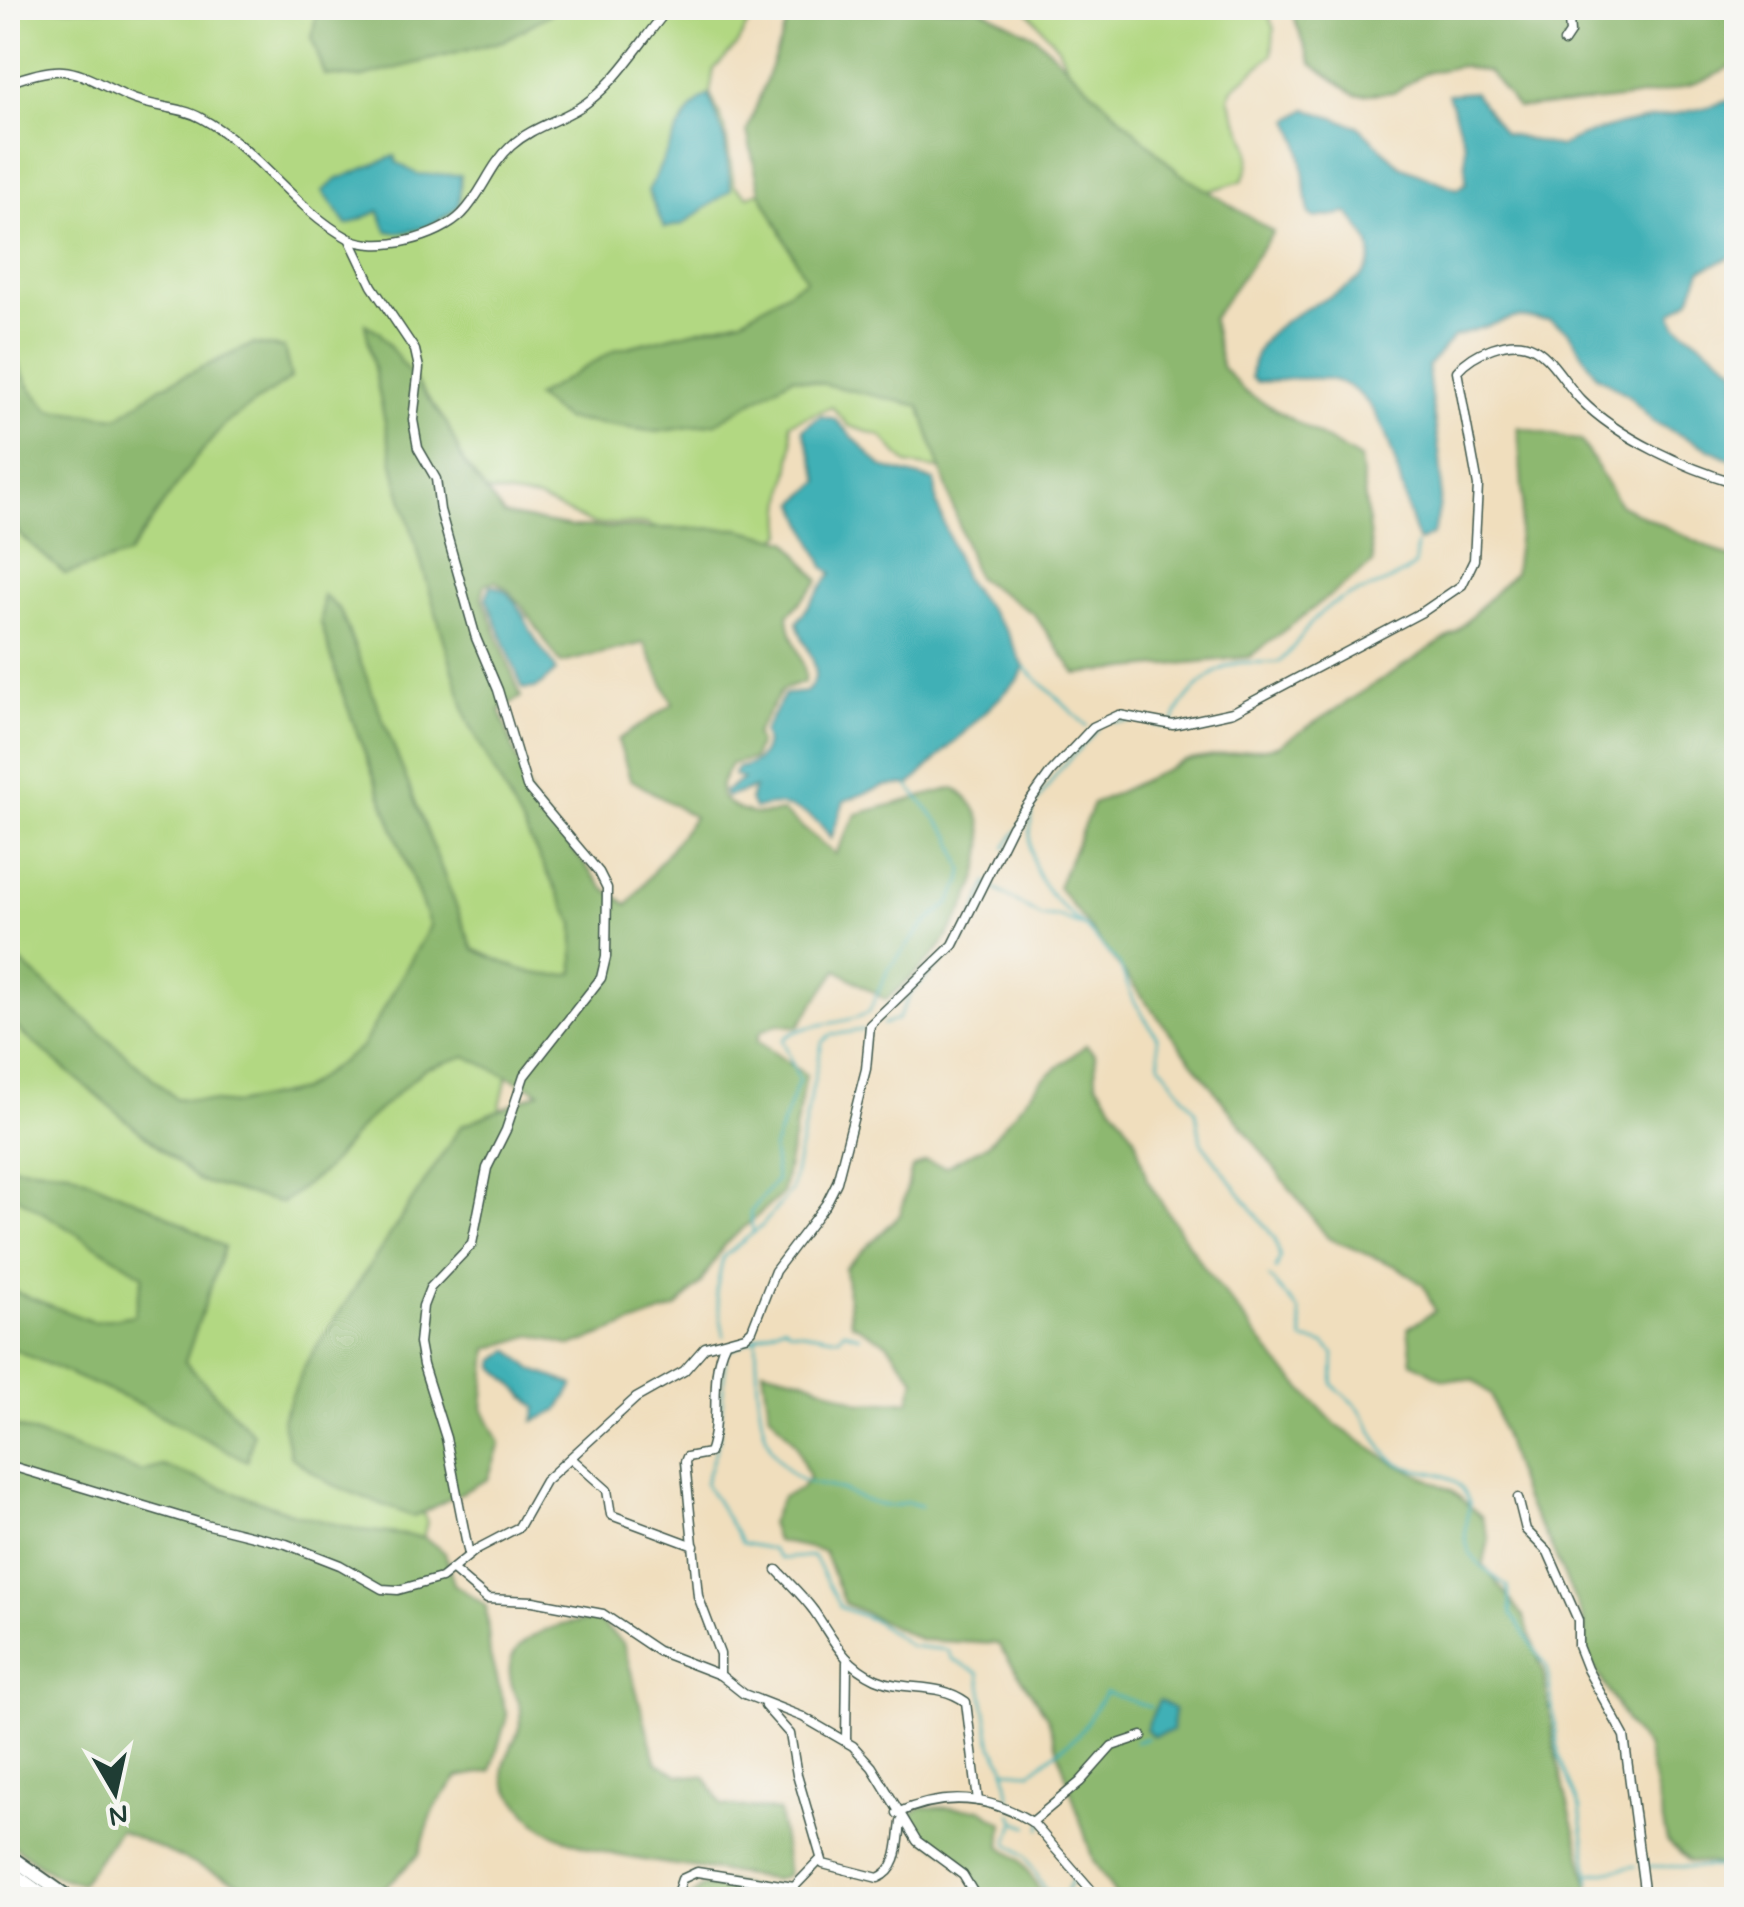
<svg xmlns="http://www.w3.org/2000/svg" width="1744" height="1907" viewBox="0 0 1744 1907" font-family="Mynerve,sans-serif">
	<rect width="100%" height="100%" fill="#f6f6f2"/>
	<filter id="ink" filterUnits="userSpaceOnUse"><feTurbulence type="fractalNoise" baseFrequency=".01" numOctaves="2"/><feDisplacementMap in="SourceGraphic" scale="20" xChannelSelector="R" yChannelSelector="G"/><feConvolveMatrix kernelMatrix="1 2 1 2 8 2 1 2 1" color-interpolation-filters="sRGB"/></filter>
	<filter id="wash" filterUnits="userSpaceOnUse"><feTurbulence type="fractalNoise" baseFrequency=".0048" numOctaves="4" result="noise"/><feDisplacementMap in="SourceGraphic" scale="40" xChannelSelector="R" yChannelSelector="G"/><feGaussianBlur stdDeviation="2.25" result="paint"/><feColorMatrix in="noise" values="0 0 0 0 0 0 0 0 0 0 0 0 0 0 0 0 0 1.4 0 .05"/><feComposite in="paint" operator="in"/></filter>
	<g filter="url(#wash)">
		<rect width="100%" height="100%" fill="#f0debd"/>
		<g fill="#b2d882" stroke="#688a5b" stroke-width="2.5">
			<path d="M8 8H757L736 46 714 69 710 93 725 128 734 185 748 196 770 188 843 144 944 470 907 464 881 436 849 426 832 407 790 423C799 461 777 497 784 533L778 538 677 539 647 524H593L538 499 475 490 478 679 596 950 511 1059 412 1489 427 1522 419 1554 8 1443V90L12 88 8 79Z"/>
			<path d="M1025 8H1266L1274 29 1272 55 1233 88 1229 97C1237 129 1262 147 1242 181L1202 193 1083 99 1058 47Z"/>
		</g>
		<g fill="#8db870" stroke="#567a52" stroke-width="2.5" fill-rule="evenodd">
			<polygon points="317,8 551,8 550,14 503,41 359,78 325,75 312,39"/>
			<polygon points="812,8 979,8 1035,36 1178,172 1273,232 1212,319 1222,367 1245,392 1360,459 1373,563 1249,657 1076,674 1034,614 976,577 920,406 793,377 716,423 657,432 565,419 535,397 615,350 742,319 806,280 760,192 747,131 790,15"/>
			<path d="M1290 8H1736V63C1683 101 1584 102 1518 108L1489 72 1461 66 1424 73 1395 92 1356 95 1312 64Z"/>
			<path d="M365 324 379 332 447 424 464 463 504 515 573 527 739 529 788 541 819 581 788 615C788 640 807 658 805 682L782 690 755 734 759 742 753 759 731 764 721 784V797C742 816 756 816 783 812L835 854 857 814 954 788C1013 823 969 909 937 951 923 969 903 984 886 1000L837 970 798 1027 778 1024 761 1031 757 1041 806 1075 782 1194 724 1245 700 1284 676 1308 571 1346 533 1335 488 1349 483 1408 500 1443 488 1479 414 1517 332 1485 291 1457 282 1419 305 1365 461 1126 540 1092 466 1056 424 1069 366 1121 325 1170 282 1203 199 1181 8 1021V951L175 1098 235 1104 301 1090 362 1047 430 926 343 695 321 623 323 595 340 610 473 949C505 963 539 982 574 973V924L468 721 396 477ZM495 581C521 594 541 639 561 663L644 643 673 704 618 740 630 779 694 817 628 905 604 888 531 799 500 710 521 697 482 596 485 584Z"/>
			<polygon points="8,343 29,386 50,410 118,417 162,386 253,344 284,348 291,378 226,423 192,463 128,555 65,574 17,532 8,475"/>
			<polygon points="1518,427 1581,441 1620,505 1736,560 1736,1868 1689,1861 1667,1841 1646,1746 1631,1729 1587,1656 1583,1618 1549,1542 1523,1497 1491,1395 1474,1380 1443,1379 1412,1362 1408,1328 1435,1311 1423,1285 1398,1267 1328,1238 1058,887 1093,804 1184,761 1278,746 1456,632 1514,573 1523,502"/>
			<polygon points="1086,1045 1095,1054 1096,1082 1135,1137 1147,1180 1200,1262 1278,1363 1336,1425 1392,1462 1451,1490 1482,1517 1489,1540 1483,1565 1523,1616 1543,1670 1556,1756 1592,1899 1118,1899 1093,1860 1047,1716 998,1644 921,1640 844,1603 824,1551 776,1541 770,1523 782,1497 799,1490 809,1478 796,1444 769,1412 763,1369 804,1379 861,1403 909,1401 915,1379 887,1343 851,1323 845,1268 900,1215 912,1168 926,1161 945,1167 988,1144 1042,1080"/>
			<polygon points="8,1166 69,1171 154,1208 224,1247 185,1362 253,1434 247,1461 141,1405 8,1347 8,1289 93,1322 134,1315 143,1275 8,1191"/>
			<polygon points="8,1424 141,1472 163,1466 294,1514 360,1530 424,1537 445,1553 454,1584 486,1606 490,1656 507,1716 491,1771 458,1777 434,1808 419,1854 374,1899 260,1899 258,1892 119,1830 81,1884 56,1876 8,1842"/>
			<path d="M597 1620 623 1643 656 1762 679 1775 705 1777 722 1805 779 1811 788 1875 774 1880C709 1865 591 1864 538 1824 530 1818 524 1808 517 1801 487 1766 515 1756 521 1719 523 1704 514 1695 511 1682 500 1634 563 1622 597 1620Z"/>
			<polygon points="922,1807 981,1809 1003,1823 1001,1846 1021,1861 1046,1899 986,1899 959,1857 927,1841 908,1816"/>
			<polygon points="727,1881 775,1893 777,1899 689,1899 701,1887"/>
		</g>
		<g fill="#3fb0b6" stroke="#2f7675" stroke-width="2.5">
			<path d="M1474 92 1504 133 1559 147C1615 116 1678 120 1736 98V255L1701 270 1690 299 1672 313 1676 324 1736 368V462L1653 422 1628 395 1596 375 1568 331 1550 320 1517 317 1454 336 1428 366C1431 427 1453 473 1433 534L1419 542C1397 496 1395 390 1328 379 1306 376 1280 381 1257 382L1251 378C1252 285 1434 306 1348 213L1315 218 1309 214 1299 141 1290 120 1307 109 1358 126 1400 166 1457 189 1466 183 1465 144 1448 94Z"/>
			<path d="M709 95 724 136 731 190 683 224 664 228 648 191C661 167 685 103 709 95Z"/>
			<path d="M395 156 396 162 417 174 461 175 459 205C442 222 410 237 387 231L379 211 347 225 323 191 338 179Z"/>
			<path d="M820 416 835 419 882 467 935 481 937 505 965 580 1007 632 1024 667 1019 679 911 784 885 786 844 801 831 839C816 812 783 799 754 809L750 800 754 788 726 797 724 792 743 779 734 775 737 768C756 766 771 751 763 732L785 694 806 692C830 670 801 646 797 622L832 573 824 567 796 503 820 481 803 429Z"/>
			<path d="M491 585C519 591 524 623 539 645 545 655 553 659 556 671L537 688 523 689 486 597Z"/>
			<polygon points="510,1350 533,1370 574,1385 558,1411 534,1421 537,1408 495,1367 495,1361"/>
			<polygon points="1159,1700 1174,1709 1172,1731 1153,1736 1146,1729"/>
		</g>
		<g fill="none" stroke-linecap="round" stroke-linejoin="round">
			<g stroke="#3fb0b6" stroke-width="2.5">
				<polyline points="1025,668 1087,726"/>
				<path d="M1174 721C1181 698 1213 668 1238 663 1251 661 1265 664 1279 662 1299 646 1307 620 1331 605 1359 588 1389 587 1415 565L1416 545"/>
				<polyline points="1114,722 1131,721"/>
				<polyline points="1153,725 1169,727"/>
				<path d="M1032 810C1033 819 1030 825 1030 834 1029 879 1054 901 1084 926"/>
				<polyline points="1005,848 1058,772 1098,729"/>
				<polyline points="989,885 1040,916 1060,917 1085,927 1119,964 1134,1001 1157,1037 1160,1064 1196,1111 1201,1142 1275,1239 1280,1258 1276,1269"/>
				<polyline points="883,1024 898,1019 912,991 964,940 988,882"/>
				<path d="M753 1232 750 1213 776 1180 773 1149 799 1080 783 1040C799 1022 845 1026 869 1012L888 970 924 925 950 903 961 882 963 870 951 836 908 786"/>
				<path d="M1269 1277 1299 1311 1303 1340 1325 1344 1334 1354 1333 1384C1340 1393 1349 1397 1356 1405 1370 1421 1375 1442 1389 1456 1417 1483 1450 1457 1470 1504 1456 1550 1473 1562 1507 1586L1512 1615 1547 1667 1559 1756 1580 1809 1590 1883"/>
				<polyline points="724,1336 716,1292 723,1257 762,1226 791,1191 822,1042 831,1035 863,1030"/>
				<path d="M756 1339C759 1387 752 1450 800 1479 812 1486 831 1485 844 1491 866 1501 885 1512 907 1502L921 1506"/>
				<polyline points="726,1351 719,1439 705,1483 742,1543 771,1549 780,1559 813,1556 840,1607 875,1621 910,1646 947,1650 953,1660 979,1673 992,1746 1004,1764 1011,1806"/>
				<polyline points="728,1351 783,1325 790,1330 839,1338 844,1331 859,1336"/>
				<polyline points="1135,1742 1147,1738"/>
				<polyline points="1007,1770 1031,1772 1078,1735 1106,1692 1150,1707"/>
				<polyline points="1012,1814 1015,1821 1008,1843 1026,1856 1046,1891 1064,1895 1066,1900"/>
				<polyline points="1015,1821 1028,1826"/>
				<polyline points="1041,1829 1045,1814"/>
				<polyline points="1644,1866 1736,1868"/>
				<polyline points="1591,1874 1636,1866"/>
				<polyline points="1066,1893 1073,1878"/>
			</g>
		</g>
	</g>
	<g filter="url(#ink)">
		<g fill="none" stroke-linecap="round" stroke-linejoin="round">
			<g stroke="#3e5549" stroke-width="11">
				<g id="street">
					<polyline points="1564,42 1570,33 1568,8"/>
					<path d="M8 83C70 60 73 72 128 97 152 108 180 106 201 118 257 148 293 208 348 238 378 254 440 237 462 214 482 194 490 165 511 146 531 128 555 122 577 109 615 87 641 40 669 8"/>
					<polyline points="350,240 372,286 415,350 419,368 413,420 418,448 436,479 440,510 476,638 498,690 527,787 599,872 607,888 606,957 601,978 524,1076 506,1130 487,1168 472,1244 430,1288 423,1306 419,1343 423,1365 446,1438 469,1555"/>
					<polyline points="571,1458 607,1490 611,1515 694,1546"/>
					<path d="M8 1465 201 1523 286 1544 340 1565 382 1589 398 1590 441 1578 477 1549 519 1527 545 1481 636 1398 684 1371 705 1347 745 1336 752 1330 775 1271 826 1204 837 1182 866 1069 870 1025 953 945 1012 826 1051 772 1093 727 1119 715 1173 725 1233 712 1424 611 1462 585 1474 560 1478 486 1457 371C1472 353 1511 335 1534 348 1553 359 1566 385 1581 400 1618 438 1686 468 1736 483"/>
					<polyline points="1518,1498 1526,1530 1548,1552 1578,1620 1578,1646 1587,1669 1624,1736 1644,1890 1634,1900"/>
					<polyline points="453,1570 487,1599 533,1601 603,1614 658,1651 720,1675 744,1694 803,1717 853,1746 872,1767 917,1841 963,1875 978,1900"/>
					<path d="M777 1570C790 1584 803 1596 814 1611 834 1640 842 1663 876 1679 905 1692 938 1681 966 1702L978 1801"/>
					<path d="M720 1675V1654L698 1596 685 1462 687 1457 709 1453C722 1418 708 1378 725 1343"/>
					<path d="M765 1706 790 1734 797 1775 823 1864 878 1878C900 1869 898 1843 901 1822"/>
					<polyline points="846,1741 847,1662"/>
					<path d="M897 1813C944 1792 990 1796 1032 1822L1080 1782 1112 1746 1142 1736"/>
					<polyline points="1032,1822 1100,1900"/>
					<polyline points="675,1900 682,1879 697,1872 794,1887 821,1859"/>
				</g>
			</g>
			<g stroke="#3e5549" stroke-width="16">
				<g id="primary">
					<polyline points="8,1855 72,1900"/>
					<polyline points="8,1870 50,1900"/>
				</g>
			</g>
			<use href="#street" stroke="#fff" stroke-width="8"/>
			<use href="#primary" stroke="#fff" stroke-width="12"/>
		</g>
	</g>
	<rect width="1744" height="1907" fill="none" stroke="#f6f6f2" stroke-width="40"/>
	<g transform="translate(115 1792) rotate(171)" stroke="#f6f6f2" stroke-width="8" paint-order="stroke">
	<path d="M0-8L18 38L0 25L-18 38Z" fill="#1f3d34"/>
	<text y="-15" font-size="28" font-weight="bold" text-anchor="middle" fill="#1f3d34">N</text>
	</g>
</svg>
